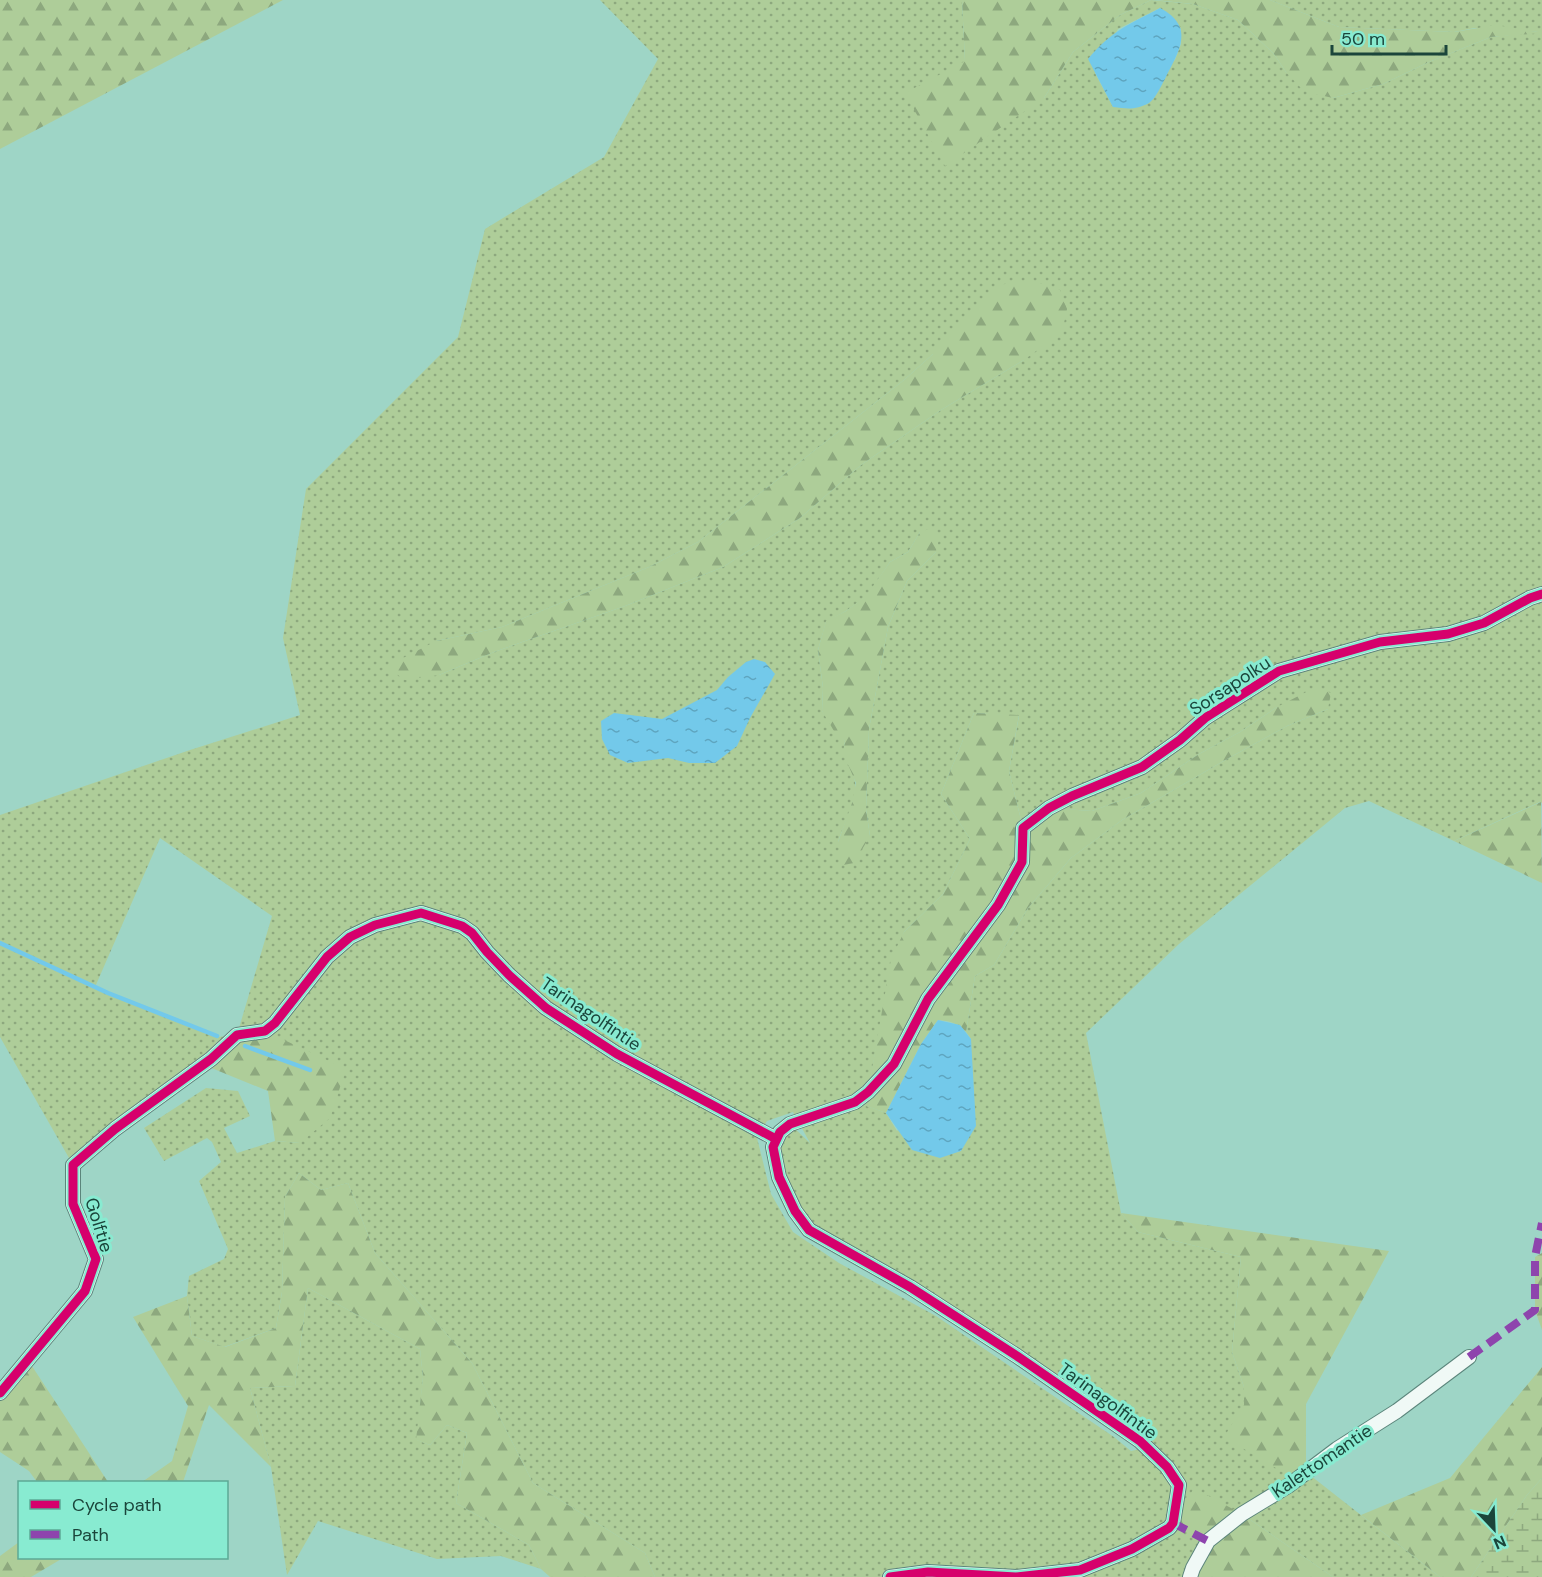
<svg xmlns="http://www.w3.org/2000/svg" width="1542" height="1577" viewBox="0 0 1542 1577" font-family="'DM Sans',sans-serif">
	<defs>
		<pattern id="grass-dots" width="8" height="8" patternUnits="userSpaceOnUse" patternTransform="scale(1.5)"><rect width="8" height="8" fill="#aecd99"/><path d="M2 2h.1M6 6h.1" fill="none" stroke="#8da87e" stroke-width="1.8" stroke-linecap="round"/></pattern>
		<pattern id="forest-firs" width="22" height="20" patternUnits="userSpaceOnUse" patternTransform="scale(1.5)"><rect width="22" height="20" fill="#aecd99"/><path d="M5 1l3.5 6h-7zM16 11l3.5 6h-7z" fill="#8da87e"/></pattern>
		<pattern id="wetland-marsh" width="20" height="14" patternUnits="userSpaceOnUse" patternTransform="scale(1.5)"><rect width="20" height="14" fill="#aecd99"/><path d="M1 5h8M5 5V1M11 12h8M15 12V8" fill="none" stroke="#8da87e"/></pattern>
		<pattern id="water-ripples" width="26" height="14" patternUnits="userSpaceOnUse" patternTransform="scale(1.5)"><rect width="26" height="14" fill="#73c9ea"/><path d="M2 4q2-2 4 0t4 0M15 11q2-2 4 0t4 0" fill="none" stroke="#5ea5bf"/></pattern>
	</defs>
	<rect width="100%" height="100%" fill="#9ed5c6"/>
	<g fill="url(#grass-dots)" fill-rule="evenodd">
		<path d="M600 0H962L965 61 1044 98 1073 52 1120 15 1151 0 1193 4 1238 20 1274 54 1286 72 1333 98 1383 84 1429 62 1491 37 1538 32 1475 28 1454 32 1339 27 1270 0H1542V803L1540 802 1454 841 1369 801 1345 808 1179 944 1086 1033 1121 1213 1138 1232 1241 1257 1232 1352 1244 1387V1405L1306 1472 1440 1577H1333L1242 1514 1208 1541 1190 1577H655L645 1553 533 1483 472 1363 375 1253 348 1183 321 1190 299 1173 285 1197 282 1292 276 1328 224 1347 192 1336 187 1296 189 1276 224 1259 228 1249 199 1181 221 1162 212 1142 207 1138 164 1161 144 1128 206 1088 238 1091 250 1116 224 1128 237 1153 275 1141 300 1143 237 1035 272 916 160 838 95 987 218 1037 211 1059 73 1165 0 1037V815L190 750 300 715 283 638 306 489 458 337 485 229 604 157 658 59ZM1160 8 1181 28V44L1175 60 1113 107 1095 73 1118 29ZM933 354 1024 360 941 410 861 465 800 518 723 567 625 606 494 652 439 675 436 641 502 627 649 567 698 542 904 380ZM920 532 936 552 907 581 888 627 869 729 866 809 870 836 838 842C843 827 858 797 855 782 852 765 842 760 845 741L822 711 823 688 818 650 826 622 846 611 867 596 890 562 908 552ZM1277 707 1328 709 1287 726 1227 759 1122 820 1071 858 1028 908 994 965 975 976 966 1032 971 1039 897 1131 886 1113 856 1102 868 1092 877 1043 904 932 943 894 970 839 941 794 974 713 1019 716 1009 771 1023 828 1049 808 1092 811 1141 793 1199 754 1240 732ZM793 1112 810 1143 790 1124 776 1139 795 1211 809 1230 889 1275 899 1272 928 1298 1145 1448 1131 1451 1114 1437 936 1316 839 1263 793 1232 771 1194 757 1138 767 1121Z"/>
		<polygon points="308,1288 420,1349 423,1377 417,1440 430,1445 447,1425 467,1433 456,1503 529,1545 541,1569 501,1556 437,1559 318,1521 287,1575 271,1467 250,1388 295,1386"/>
	</g>
	<g fill="url(#forest-firs)">
		<polygon points="0,0 283,0 0,149"/>
		<polygon points="962,0 1151,0 1120,15 1073,52 1044,98 945,166 905,93 965,61"/>
		<polygon points="1155,0 1270,0 1339,27 1454,32 1496,25 1542,33 1491,37 1429,62 1383,84 1333,98 1315,94 1301,88 1286,72 1274,54 1238,20 1193,4"/>
		<polygon points="1016,281 1043,284 1060,290 1067,309 1064,323 1055,337 1024,360 941,410 861,465 800,518 723,567 625,606 494,652 439,675 405,680 388,668 403,658 436,641 502,627 649,567 698,542 904,380 933,354 986,297 1001,285"/>
		<polygon points="929,529 939,539 936,552 907,581 888,627 869,729 866,809 870,836 854,863 843,865 838,842 852,803 856,783 843,753 845,741 834,731 822,711 823,688 818,650 826,621 846,611 866,596 890,562 908,552 920,532"/>
		<path d="M1316 687 1331 693 1328 709 1287 726 1227 759 1122 820 1071 858 1028 908 994 965 975 976 966 1032C958 1023 949 1021 938 1020L921 1044 886 1113 855 1102 868 1092 891 959 904 932 943 894 970 839 941 794 974 713 1019 715 1009 771 1023 828 1049 808 1092 811 1141 793 1199 754 1240 732 1277 707Z"/>
		<polygon points="1541,802 1542,883 1454,841"/>
		<polygon points="265,1031 346,1069 330,1118 300,1143 275,1141 268,1091 204,1065 211,1059 218,1037"/>
		<polygon points="299,1173 321,1190 348,1183 375,1253 472,1363 533,1483 645,1553 655,1577 550,1577 541,1569 529,1545 456,1503 467,1433 447,1425 430,1445 416,1440 423,1377 420,1349 308,1288 295,1386 250,1388 271,1467 209,1405 183,1482 142,1482 172,1461 188,1406 133,1317 187,1296 192,1336 225,1347 276,1328 282,1292 285,1197"/>
		<polygon points="1121,1213 1389,1251 1306,1404 1306,1472 1296,1480 1224,1437 1244,1405 1244,1387 1232,1352 1241,1257 1138,1232"/>
		<polygon points="1542,1253 1542,1330 1535,1310 1535,1257"/>
		<polygon points="28,1360 108,1482 37,1482 29,1471 0,1452 0,1393"/>
		<polygon points="1542,1367 1542,1478 1527,1495 1471,1577 1440,1577 1361,1515 1450,1478"/>
		<polygon points="1194,1488 1242,1514 1333,1577 1190,1577 1208,1541 1173,1523"/>
		<polygon points="19,1542 20,1558 63,1558 31,1577 0,1577 0,1556"/>
	</g>
	<polygon fill="url(#wetland-marsh)" points="1542,1478 1542,1577 1471,1577 1527,1495"/>
	<g fill="url(#water-ripples)">
		<path d="M1160 8C1196 27 1179 51 1165 79 1161 86 1156 98 1149 103 1136 110 1128 109 1113 107L1088 59C1111 31 1130 24 1160 8Z"/>
		<polygon points="754,659 765,662 775,674 750,718 737,746 715,763 689,763 668,758 628,763 610,755 602,739 601,721 614,713 662,719 717,690 728,677 746,662"/>
		<polygon points="938,1020 960,1025 971,1039 976,1126 961,1151 940,1158 912,1150 886,1113 921,1044"/>
	</g>
	<g fill="none" stroke-linecap="round" stroke-linejoin="round">
		<g stroke="#73c9ea" stroke-width="4.5">
			<polyline points="0,943 108,993 217,1036"/>
			<polyline points="245,1046 310,1070"/>
		</g>
		<g stroke="#5b857b" stroke-width="16">
			<g id="street">
				<polyline points="0,1393 85,1291 96,1259 73,1204 73,1165 115,1129 211,1059 237,1035 265,1031 275,1023 327,957 350,937 375,925 421,913 462,926 472,933 487,952 509,975 546,1008 617,1054 776,1139"/>
				<polyline points="890,1577 928,1572 1016,1577 1080,1570 1132,1549 1169,1528 1173,1523 1179,1485 1167,1467 1140,1441 1017,1356 910,1287 809,1230 795,1211 779,1177 773,1147 780,1132 790,1124 855,1102 868,1092 894,1064 928,999 998,905 1022,862 1023,828 1049,808 1072,796 1142,767 1180,740 1205,718 1279,671 1380,642 1448,634 1484,623 1530,598 1542,594"/>
				<polyline points="1190,1577 1193,1568 1208,1541 1242,1514 1288,1486 1337,1449 1397,1411 1469,1357"/>
			</g>
		</g>
		<use href="#street" stroke="#f0f9f6" stroke-width="14"/>
		<g stroke="#8e44ad" stroke-width="8" stroke-dasharray="15 8" stroke-linecap="butt">
			<polyline points="1469,1357 1535,1310 1535,1257 1542,1223"/>
			<polyline points="1173,1523 1208,1541"/>
		</g>
		<g stroke="#88ebd1" stroke-width="13">
			<g id="cycleway">
				<polyline points="0,1393 85,1291 96,1259 73,1204 73,1165 115,1129 211,1059 237,1035 265,1031 275,1023 327,957 350,937 375,925 421,913 462,926 472,933 487,952 509,975 546,1008 617,1054 776,1139"/>
				<polyline points="890,1577 928,1572 1016,1577 1080,1570 1132,1549 1169,1528 1173,1523 1179,1485 1167,1467 1140,1441 1017,1356 910,1287 809,1230 795,1211 779,1177 773,1147 780,1132 790,1124 855,1102 868,1092 894,1064 928,999 998,905 1022,862 1023,828 1049,808 1072,796 1142,767 1180,740 1205,718 1279,671 1380,642 1448,634 1484,623 1530,598 1542,594"/>
			</g>
		</g>
		<use href="#cycleway" stroke="#d6006c" stroke-width="9"/>
	</g>
	<g text-anchor="middle" stroke-width="6" stroke-linejoin="round" paint-order="stroke">
		<g font-size="18" fill="#1b453b" stroke="#88ebd1">
			<text transform="translate(1230 686) rotate(-33)" y="6">Sorsapolku</text>
			<text transform="translate(591 1014) rotate(34)" y="6">Tarinagolfintie</text>
			<text transform="translate(99 1225) rotate(73)" y="6">Golftie</text>
			<text transform="translate(1108 1401) rotate(36)" y="6">Tarinagolfintie</text>
			<text transform="translate(1322 1461) rotate(-34)" y="6">Kalettomantie</text>
		</g>
	</g>
	<rect x="18" y="1481" width="210" height="78" fill="#88ebd1" stroke="#5ca995" stroke-width="1.5"/>
	<rect x="30" y="1500" width="30" height="9" fill="#d6006c" stroke="#5ca995" stroke-width="1.5"/>
	<text x="72" y="1511" font-size="18" fill="#1b453b">Cycle path</text>
	<rect x="30" y="1530" width="30" height="9" fill="#8e44ad" stroke="#5ca995" stroke-width="1.5"/>
	<text x="72" y="1541" font-size="18" fill="#1b453b">Path</text>
	<g transform="translate(1494 1529) rotate(157)" stroke="#88ebd1" stroke-width="4.5" paint-order="stroke">
	<path d="M0-4.5L10 22L0 15L-10 22Z" fill="#1b453b"/>
	<text y="-9" font-size="16" font-weight="bold" text-anchor="middle" fill="#1b453b">N</text>
	</g>
	<path d="M1332 45v9h114v-9" fill="none" stroke="#1b453b" stroke-width="3"/>
	<text x="1341" y="45" font-size="18" fill="#1b453b" stroke="#88ebd1" stroke-width="4.5" paint-order="stroke">50 m</text>
</svg>
